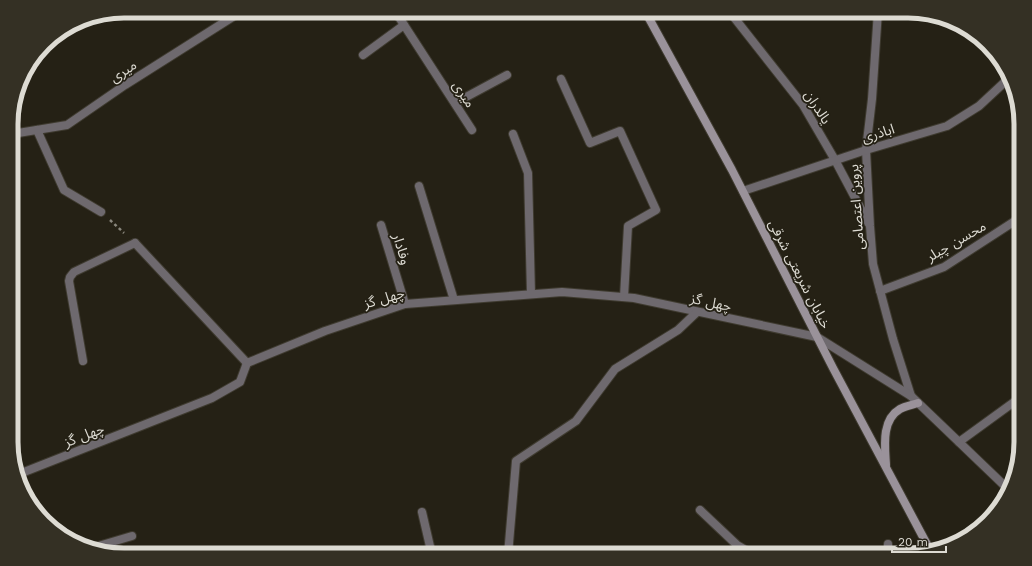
<svg xmlns="http://www.w3.org/2000/svg" width="1032" height="566" viewBox="0 0 1032 566" font-family="'Work Sans','Noto Sans Arabic',sans-serif">
	<rect width="100%" height="100%" fill="#252115"/>
	<g fill="none" stroke-linecap="round" stroke-linejoin="round">
		<g stroke="#3f3b30" stroke-width="10">
			<g id="lane">
				<polyline points="37,130 64,190 101,212"/>
				<polyline points="381,225 405,304"/>
				<polyline points="135,243 247,363"/>
			</g>
		</g>
		<g stroke="#3f3b30" stroke-width="10">
			<g id="street">
				<polyline points="395,11 472,130"/>
				<polyline points="729,11 803,105 835,160 869,224"/>
				<polyline points="878,11 872,99 866,150 870,226 873,264 893,339 911,396"/>
				<polyline points="363,55 404,25"/>
				<polyline points="561,79 590,143 620,131 656,210 628,226 624,297"/>
				<polyline points="455,103 507,75"/>
				<polyline points="12,134 67,125 125,85 242,11"/>
				<polyline points="513,134 528,173 531,294"/>
				<polyline points="419,186 454,300"/>
				<polyline points="743,191 866,150 947,126 979,106 1008,79"/>
				<polyline points="880,291 944,267 1021,217"/>
				<polyline points="83,361 69,281 70,277 74,272 135,243"/>
				<polyline points="959,442 1021,397"/>
				<polyline points="19,474 212,398 240,382 247,363 325,331 405,304 562,292 634,298 817,337 911,396 1009,490"/>
				<polyline points="700,510 737,545 754,555"/>
				<polyline points="422,512 432,555"/>
				<polyline points="888,544 888,555"/>
				<polyline points="95,547 132,536"/>
				<polyline points="239,552 240,555"/>
				<polyline points="508,555 516,461 576,421 615,369 678,330 697,312"/>
			</g>
		</g>
		<g stroke="#3f3b30" stroke-width="10">
			<g id="secondary">
				<polyline points="645,11 732,170 833,368 930,550"/>
				<path d="M886 465C885 447 881 420 900 409 905 406 912 405 918 403"/>
			</g>
		</g>
		<polyline stroke="#8a877d" stroke-width="2.5" stroke-dasharray="3 3" stroke-linecap="butt" points="110,220 124,233"/>
		<use href="#lane" stroke="#6e696e" stroke-width="8"/>
		<use href="#street" stroke="#6e696e" stroke-width="8"/>
		<use href="#secondary" stroke="#9a929a" stroke-width="8"/>
	</g>
	<g text-anchor="middle" stroke-width="3.5" stroke-linejoin="round" paint-order="stroke">
		<g font-size="14" fill="#dddbd3" stroke="#252115">
			<text transform="translate(123 71) rotate(-33)" y="5">میری</text>
			<text transform="translate(464 94) rotate(57)" y="5">میری</text>
			<text transform="translate(818 107) rotate(57)" y="5">یالدران</text>
			<text transform="translate(878 133) rotate(-17)" y="5">اباذری</text>
			<text transform="translate(856 207) rotate(-94)" y="5">پروین اعتصامی</text>
			<text transform="translate(956 241) rotate(-30)" y="5">محسن چیلر</text>
			<text transform="translate(402 249) rotate(73)" y="5">وفادار</text>
			<text transform="translate(800 274) rotate(63)" y="5">خیابان شریعتی شرقی</text>
			<text transform="translate(384 298) rotate(-16)" y="5">چهل گز</text>
			<text transform="translate(711 302) rotate(12)" y="5">چهل گز</text>
			<text transform="translate(84 435) rotate(-21)" y="5">چهل گز</text>
		</g>
	</g>
	<path d="M0 0H1032V566H0ZM124 18H908A106 106 0 0 1 1014 124V442A106 106 0 0 1 908 548H124A106 106 0 0 1 18 442V124A106 106 0 0 1 124 18Z" fill="#343024" fill-rule="evenodd"/>
	<path fill="none" stroke="#dddbd3" stroke-width="5" d="M124 18H908A106 106 0 0 1 1014 124V442A106 106 0 0 1 908 548H124A106 106 0 0 1 18 442V124A106 106 0 0 1 124 18Z"/>
	<path d="M892 546v6h54v-6" fill="none" stroke="#dddbd3" stroke-width="2"/>
	<text x="898" y="546" font-size="12" fill="#dddbd3" stroke="#252115" stroke-width="3" paint-order="stroke">20 m</text>
</svg>
